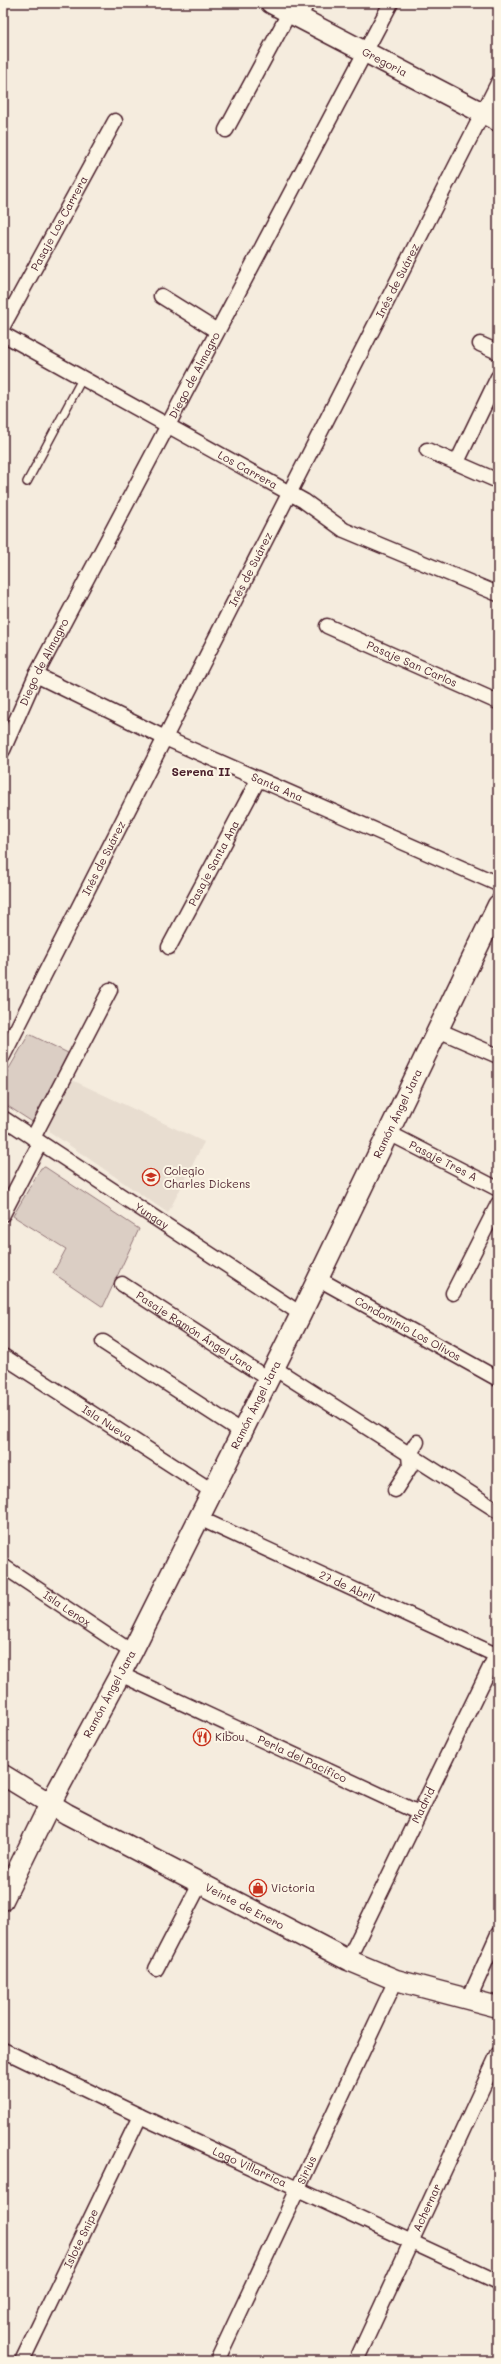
<svg xmlns="http://www.w3.org/2000/svg" width="501" height="2364" viewBox="0 0 501 2364" font-family="Mali,sans-serif">
	<style>
		.built { fill: #e8ddd0 }
		.green { fill: #dbcec4; stroke: #927678 }
		.lines { fill: none; stroke-linecap: round; stroke-linejoin: round }
		.lane-casing { stroke: #4a1f2b; stroke-width: 10 }
		.street-casing { stroke: #4a1f2b; stroke-width: 17 }
		.secondary-casing { stroke: #4a1f2b; stroke-width: 23 }
		.lane { stroke: #fcf5e5; stroke-width: 7 }
		.street { stroke: #fcf5e5; stroke-width: 14 }
		.secondary { stroke: #fcf5e5; stroke-width: 20 }
		.labels { text-anchor: middle; stroke-width: 4; stroke-linejoin: round; paint-order: stroke }
		.street-label { font-size: 11px; fill: #4a1f2b; stroke: #fcf5e5 }
		.poi-label { font-size: 11px; fill: #4a1f2b; stroke: #fcf5e5; text-anchor: start }
		.neighbourhood-label { font-size: 12px; font-weight: bold; fill: #4a1f2b; stroke: #fcf5e5 }
	</style>
	<rect width="100%" height="100%" fill="#f5ecde"/>
	<filter id="ink" filterUnits="userSpaceOnUse"><feTurbulence type="fractalNoise" baseFrequency=".025" numOctaves="2"/><feDisplacementMap in="SourceGraphic" scale="8" xChannelSelector="R" yChannelSelector="G"/><feConvolveMatrix kernelMatrix="1 2 1 2 8 2 1 2 1" color-interpolation-filters="sRGB"/></filter>
	<g filter="url(#ink)">
		<path class="built" d="M70 1079 204 1142 168 1213 50 1132 48 1121Z"/>
		<path class="green" d="M29 1034 68 1053 34 1123 3 1103V1079Z
			M45 1167 139 1229 103 1307 53 1273 66 1249 13 1216 41 1168Z"/>
		<g class="lines">
			<defs>
				<path id="lane" d="M27 482 82 379"/>
				<g id="street">
					<path d="M299 18 307 3"/>
					<path d="M226 130 289 13"/>
					<path d="M161 296 217 331"/>
					<path id="s1" d="M3 326 115 121"/>
					<path id="s2" d="M3 334 304 501 344 530 498 594"/>
					<path d="M480 344 498 352"/>
					<path d="M427 450 498 481"/>
					<path d="M457 462 498 377"/>
					<path id="s3" d="M327 626 498 702"/>
					<path id="s4" d="M36 675 165 738 498 884"/>
					<path id="s5" d="M3 750 36 675 391 3"/>
					<path id="s6" d="M169 947 258 780"/>
					<path d="M438 1030 498 1056"/>
					<path id="s7" d="M3 1056 498 83"/>
					<path id="s8" d="M3 1118 301 1314"/>
					<path id="s9" d="M389 1133 498 1189"/>
					<path d="M33 1138 110 990"/>
					<path d="M3 1214 40 1143"/>
					<path id="s10" d="M317 1278 498 1379"/>
					<path id="s11" d="M122 1284 268 1379"/>
					<path d="M453 1293 498 1204"/>
					<path d="M103 1342 242 1432"/>
					<path id="s12" d="M3 1356 212 1491"/>
					<path d="M274 1368 498 1511"/>
					<path d="M395 1490 410 1467 409 1455 417 1442"/>
					<path id="s13" d="M199 1518 496 1655"/>
					<path id="s14" d="M3 1566 132 1652"/>
					<path id="s15" d="M120 1674 419 1813"/>
					<path id="s16" d="M348 1960 498 1651"/>
					<path d="M156 1969 201 1882"/>
					<path d="M468 2001 498 1934"/>
					<path id="s17" d="M3 2050 140 2116 498 2282"/>
					<path id="s18" d="M22 2361 140 2116"/>
					<path id="s19" d="M217 2361 396 1980"/>
					<path id="s20" d="M356 2361 498 2054"/>
				</g>
				<g id="secondary">
					<path id="s21" d="M271 3 498 121"/>
					<path id="s22" d="M3 1775 67 1814 348 1960 396 1980 498 2007"/>
					<path id="s23" d="M3 1900 50 1804 132 1652 301 1314 498 905"/>
				</g>
			</defs>
			<use href="#lane" class="lane-casing"/>
			<use href="#street" class="street-casing"/>
			<use href="#secondary" class="secondary-casing"/>
			<use href="#lane" class="lane"/>
			<use href="#street" class="street"/>
			<use href="#secondary" class="secondary"/>
		</g>
	</g>
	<defs>
		<symbol id="school-ring" viewBox="-11 -11 22 22"><circle r="9.5" fill="#fcf5e5" stroke="#c8321e" stroke-width="1.5"/><path d="M0-5L7-2L0 1L-7-2ZM-4 1L0 2.5L4 1V4Q0 6-4 4Z" fill="#c8321e"/></symbol>
		<symbol id="restaurant-ring" viewBox="-11 -11 22 22"><circle r="9.5" fill="#fcf5e5" stroke="#c8321e" stroke-width="1.5"/><path d="M-5-6h1v4h1v-4h1v4h1v-4h1v5L-1.5 .5V6h-2V.5L-5-1ZM5-6V6H3V1.5H1.5Q1.5-4 5-6Z" fill="#c8321e"/></symbol>
		<symbol id="shop-ring" viewBox="-11 -11 22 22"><circle r="9.5" fill="#fcf5e5" stroke="#c8321e" stroke-width="1.5"/><path d="M-5-2.5h2.3a2.7 3.5 0 0 1 5.4 0H5L5.5 6h-11ZM-1.5-2.5h3a1.5 2.3 0 0 0-3 0Z" fill="#c8321e"/></symbol>
	</defs>
	<g fill-rule="evenodd">
		<use href="#school-ring" x="141" y="1167" width="20" height="20"/>
		<use href="#restaurant-ring" x="192" y="1727" width="20" height="20"/>
		<use href="#shop-ring" x="248" y="1878" width="20" height="20"/>
	</g>
	<g class="labels">
		<g class="street-label">
			<text dy="4" stroke="none"><textPath href="#s21" startOffset="128">Gregoria</textPath></text>
			<text dy="4" stroke="none"><textPath href="#s1" startOffset="117">Pasaje Los Carrera</textPath></text>
			<text dy="4" stroke="none"><textPath href="#s7" startOffset="870">Inés de Suárez</textPath></text>
			<text dy="4" stroke="none"><textPath href="#s5" startOffset="421">Diego de Almagro</textPath></text>
			<text dy="4" stroke="none"><textPath href="#s2" startOffset="280">Los Carrera</textPath></text>
			<text dy="4" stroke="none"><textPath href="#s7" startOffset="546">Inés de Suárez</textPath></text>
			<text dy="4" stroke="none"><textPath href="#s5" startOffset="97">Diego de Almagro</textPath></text>
			<text dy="4" stroke="none"><textPath href="#s3" startOffset="93">Pasaje San Carlos</textPath></text>
			<text dy="4" stroke="none"><textPath href="#s4" startOffset="266">Santa Ana</textPath></text>
			<text dy="4" stroke="none"><textPath href="#s7" startOffset="222">Inés de Suárez</textPath></text>
			<text dy="4" stroke="none"><textPath href="#s6" startOffset="95">Pasaje Santa Ana</textPath></text>
			<text dy="4" stroke="none"><textPath href="#s23" startOffset="880">Ramón Ángel Jara</textPath></text>
			<text dy="4" stroke="none"><textPath href="#s9" startOffset="61">Pasaje Tres A</textPath></text>
			<text dy="4" stroke="none"><textPath href="#s8" startOffset="178">Yungay</textPath></text>
			<text dy="4" stroke="none"><textPath href="#s10" startOffset="104">Condominio Los Olivos</textPath></text>
			<text dy="4" stroke="none"><textPath href="#s11" startOffset="87">Pasaje Ramón Ángel Jara</textPath></text>
			<text dy="4" stroke="none"><textPath href="#s23" startOffset="556">Ramón Ángel Jara</textPath></text>
			<text dy="4" stroke="none"><textPath href="#s12" startOffset="124">Isla Nueva</textPath></text>
			<text dy="4" stroke="none"><textPath href="#s13" startOffset="163">27 de Abril</textPath></text>
			<text dy="4" stroke="none"><textPath href="#s14" startOffset="77">Isla Lenox</textPath></text>
			<text dy="4" stroke="none"><textPath href="#s23" startOffset="232">Ramón Ángel Jara</textPath></text>
			<text dy="4" stroke="none"><textPath href="#s15" startOffset="201">Perla del Pacífico</textPath></text>
			<text dy="4" stroke="none"><textPath href="#s16" startOffset="172">Madrid</textPath></text>
			<text dy="4" stroke="none"><textPath href="#s22" startOffset="275">Veinte de Enero</textPath></text>
			<text dy="4" stroke="none"><textPath href="#s17" startOffset="273">Lago Villarrica</textPath></text>
			<text dy="4" stroke="none"><textPath href="#s19" startOffset="211">Sirius</textPath></text>
			<text dy="4" stroke="none"><textPath href="#s20" startOffset="169">Achernar</textPath></text>
			<text dy="4" stroke="none"><textPath href="#s18" startOffset="136">Islote Snipe</textPath></text>
		</g>
		<g class="poi-label">
			<text x="164" y="1175">Colegio<tspan x="164" dy="13">Charles Dickens</tspan></text>
			<text x="215" y="1741">Kibou</text>
			<text x="271" y="1892">Victoria</text>
		</g>
		<g class="neighbourhood-label">
			<text x="201" y="776">Serena II</text>
		</g>
	</g>
	<rect width="501" height="2364" fill="none" stroke="#fcf5e5" stroke-width="16"/>
	<rect x="8" y="8" width="485" height="2348" fill="none" stroke="#4a1f2b" stroke-width="1.5" filter="url(#ink)"/>
</svg>
